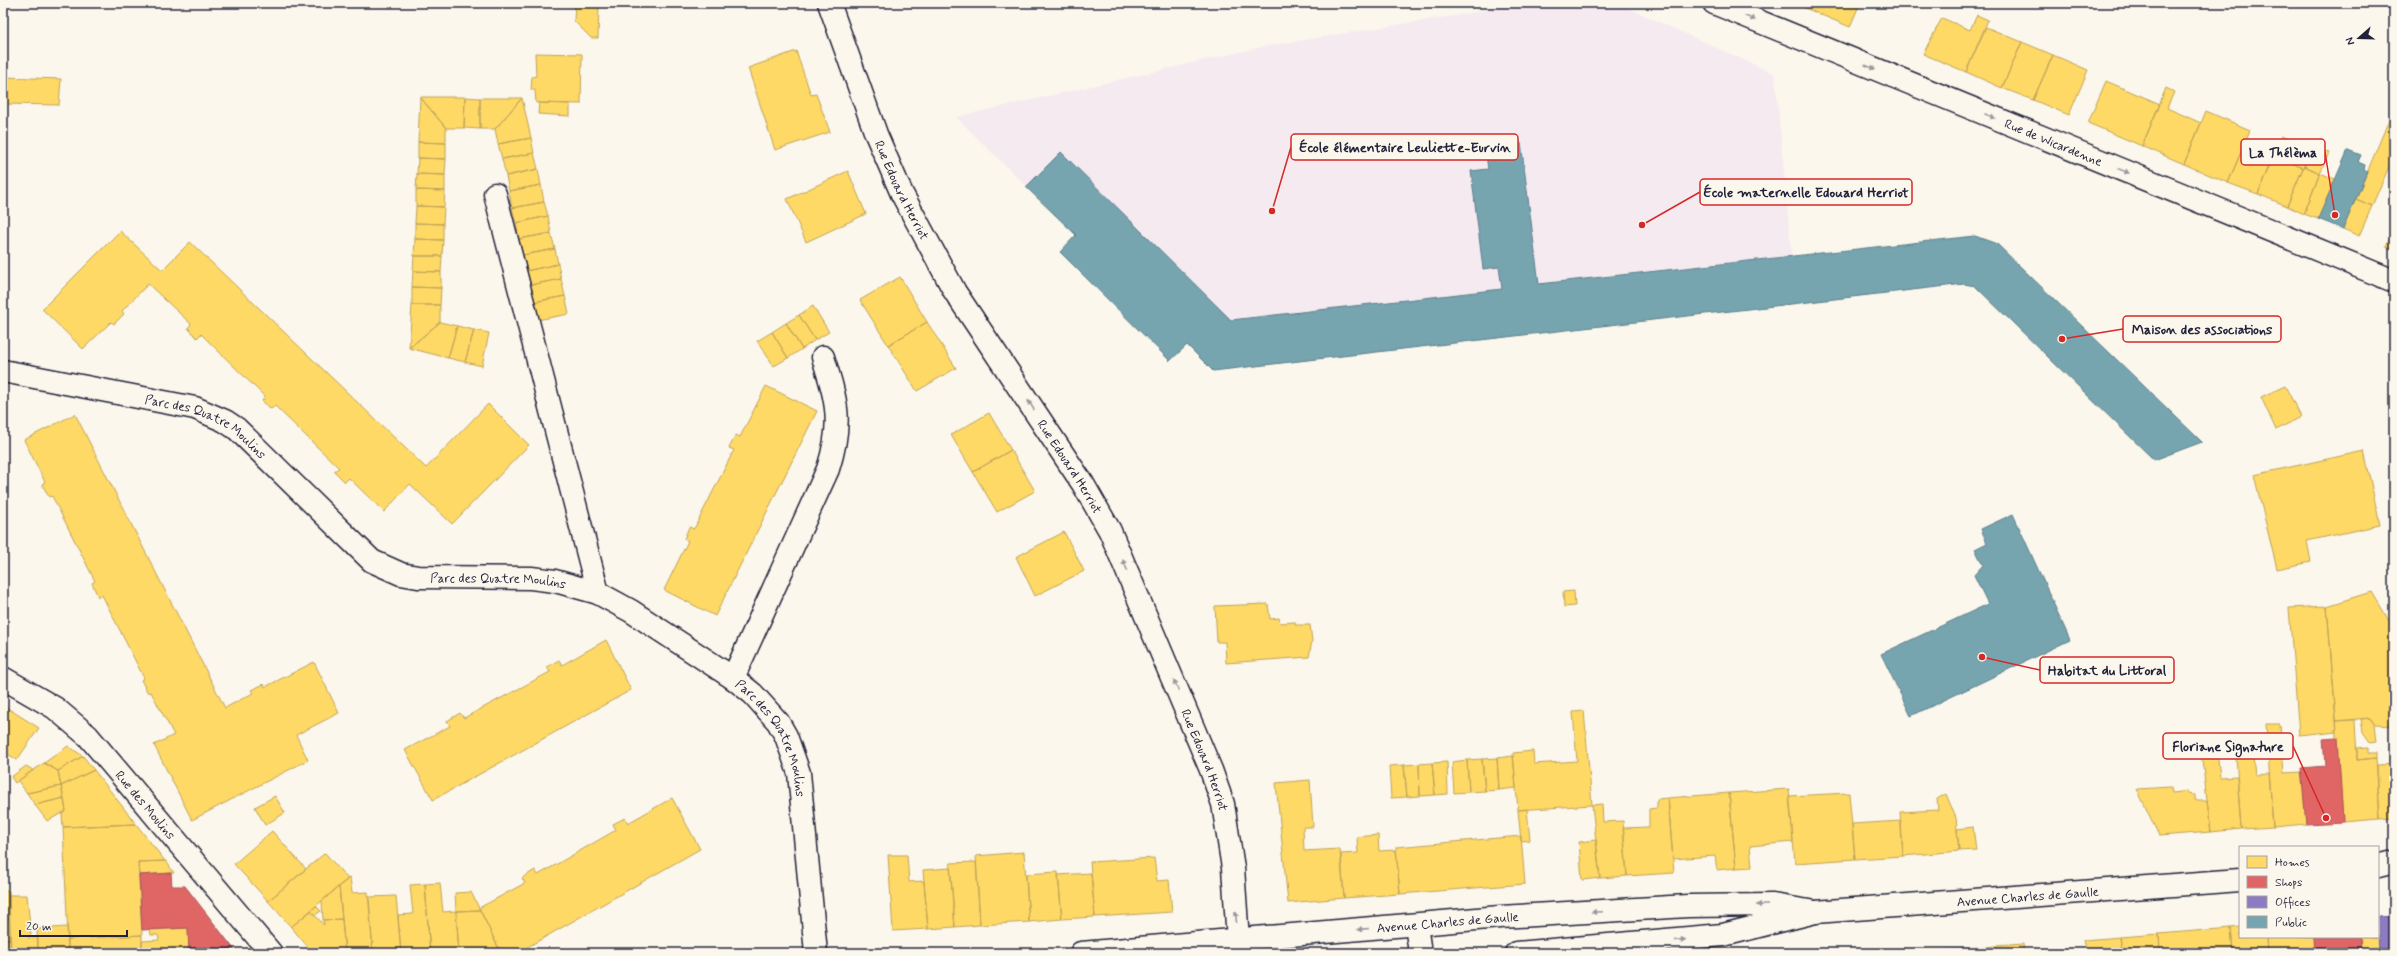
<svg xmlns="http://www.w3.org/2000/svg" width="2397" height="956" viewBox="0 0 2397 956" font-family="Mynerve,sans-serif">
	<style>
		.built { fill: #f5eaf0 }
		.homes { fill: #ffd966; stroke: #bda259 }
		.shops { fill: #e06666; stroke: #a75259 }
		.offices { fill: #8e7cc3; stroke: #6e619a }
		.public { fill: #76a5af; stroke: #5d7e8c }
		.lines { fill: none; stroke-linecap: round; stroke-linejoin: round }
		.minor-casing { stroke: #22223b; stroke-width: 25 }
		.major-casing { stroke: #22223b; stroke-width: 25 }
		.minor { stroke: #fbf7ec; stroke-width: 22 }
		.major { stroke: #fbf7ec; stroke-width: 22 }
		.oneway { fill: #99979c }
		.labels { text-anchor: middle; stroke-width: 4; stroke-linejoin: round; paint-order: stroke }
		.street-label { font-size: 13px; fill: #22223b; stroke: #fbf7ec }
		.leader { fill: none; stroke: #d62828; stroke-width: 1.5 }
		.callout-dot { fill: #d62828; stroke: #fbf7ec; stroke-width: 1.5 }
		.callout { fill: #fbf7ec; stroke: #d62828; stroke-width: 1.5 }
		.callout-label { font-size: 14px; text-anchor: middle; font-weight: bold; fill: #22223b }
	</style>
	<rect width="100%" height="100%" fill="#fbf7ec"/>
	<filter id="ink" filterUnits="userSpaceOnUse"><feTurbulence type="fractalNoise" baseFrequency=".025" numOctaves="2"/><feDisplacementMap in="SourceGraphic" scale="8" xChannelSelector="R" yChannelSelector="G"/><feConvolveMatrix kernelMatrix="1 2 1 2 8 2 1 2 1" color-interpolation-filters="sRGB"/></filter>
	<g filter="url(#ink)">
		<path class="built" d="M1514 3H1617L1775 74 1796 303 1187 345 1170 361 1060 252 1076 235 956 117 1266 46 1471 13Z"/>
		<path class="homes" d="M445 3H464V6L445 4Z
			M464 3H479V6H464Z
			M575 3H599L598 38H591L574 21Z
			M1793 3H1860L1850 27Z
			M1977 15 1988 20 1966 72 1923 54 1942 18 1970 30Z
			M1986 27 2022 42 2002 88 1966 72Z
			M2022 42 2053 55 2033 100 2002 88Z
			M796 51 811 95 816 94 830 132 775 150 748 68Z
			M535 53 582 54 581 104 536 103 535 90H531L532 77 536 76Z
			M2053 55 2088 70 2069 115 2033 100Z
			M3 77 61 79 59 105 3 104Z
			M2106 81 2160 104 2142 146 2088 123Z
			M2166 88 2174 92 2167 108 2201 123 2184 164 2142 146Z
			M420 97H465L464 128H446Z
			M420 97 446 128V143L418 142Z
			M465 97 480 98V129L464 128Z
			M480 98H522L495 129H480Z
			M522 98 531 138 498 144 495 129Z
			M539 103 570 104V116L538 114Z
			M2393 110 2394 155 2372 206 2356 199Z
			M2206 111 2250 130 2228 183 2184 164Z
			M2281 136 2311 148 2303 168 2273 155Z
			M531 138 534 153 502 159 498 144Z
			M418 142 446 143V159L418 158Z
			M2312 146 2329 153 2320 173 2304 166Z
			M2243 148 2272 160 2258 194 2228 183Z
			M534 153 538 169 506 176 502 159Z
			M2273 155 2303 168 2287 206 2258 194Z
			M418 158 446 159 445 175 417 174Z
			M2304 166 2320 173 2304 214 2287 206Z
			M538 169 541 185 509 191 506 176Z
			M848 171 866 214 806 242 787 199Z
			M2320 173 2335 179 2318 219 2304 214Z
			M417 174 445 175V191L416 190Z
			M541 185 544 202 512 208 509 191Z
			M416 190 445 191 444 207 416 206Z
			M2356 199 2372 206 2359 236 2343 229Z
			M544 202 548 216 516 223 512 208Z
			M416 206 444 207 443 224 415 223Z
			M548 216 551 233 519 239 516 223Z
			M415 223 443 224V240L415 239Z
			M2394 229V251L2386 247Z
			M120 231 162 270 190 242 426 468 488 404 529 445 452 524 410 484 384 512 349 478 345 482 334 471 339 468 275 406 271 409 262 401 265 397 201 334 197 338 188 328 191 324 148 284 122 311 124 314 114 324 111 322 83 349 42 309Z
			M551 233 555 249 523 255 519 239Z
			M415 239 443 240 442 256H414Z
			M555 249 558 264 526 271 523 255Z
			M414 256H442L441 272 413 271Z
			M558 264 561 279 530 285 526 271Z
			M413 271 441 272V288L412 287Z
			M900 277 927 322 888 345 860 300Z
			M561 279 565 296 534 302 530 285Z
			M412 287 441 288 440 305H412Z
			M565 296 569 314 537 320 534 302Z
			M412 305H440V322L409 348Z
			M813 306 829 332 815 340 799 315Z
			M799 315 815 340 802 349 786 323Z
			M440 322 457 326 448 358 409 348Z
			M927 322 956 368 917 391 888 345Z
			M786 323 802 349 788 358 772 332Z
			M457 326 474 330 465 362 448 358Z
			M474 330 489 333 482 366 465 362Z
			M772 332 788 358 774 366 757 341Z
			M766 386 817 411 715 616 664 590 688 541 684 539 689 527 694 529 734 450 729 448 736 435 740 437Z
			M2285 386 2301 417 2276 430 2261 397Z
			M989 413 1011 450 973 472 951 435Z
			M75 414 225 708 253 693 251 690 264 684 265 687 314 662 339 713 296 735 308 760 192 820 154 745 174 735 151 692 148 693 141 680 144 678 102 595 98 597 92 583 95 581 52 496 49 497 42 484 45 482 24 440Z
			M1011 450 1035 491 997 512 973 472Z
			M2364 451 2380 525 2307 541 2311 562 2277 569 2254 475Z
			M1064 532 1084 571 1035 596 1016 557Z
			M1574 591 1575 606 1564 607 1563 592Z
			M2372 592 2394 629V726L2374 725 2369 718 2336 721 2327 606Z
			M1268 604 1270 619 1279 618 1280 623 1295 622V625H1310L1312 641 1309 657 1226 663 1225 642H1217L1215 606Z
			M2327 606 2337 731 2299 735 2289 608Z
			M606 640 631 690 433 800 405 750 450 726 447 721 460 713 464 718 550 672 547 667 559 660 562 665Z
			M4 706 39 728 17 760 3 751Z
			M1584 711 1592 805 1518 810 1513 753 1533 751 1534 764 1577 761 1573 712Z
			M2369 718 2374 725 2376 742 2370 743 2363 733 2361 719Z
			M2355 720 2357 760 2376 758 2380 819 2343 822 2336 721Z
			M2266 724H2280L2284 773 2302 772 2306 824 2273 827Z
			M2251 740 2255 775 2269 774 2273 827 2241 829 2235 741Z
			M2216 742 2220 777 2237 776 2241 829 2211 832 2200 743Z
			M68 746 83 756 58 771 44 763Z
			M2368 748V753H2376V758L2357 760V749Z
			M83 756 94 770 61 786 58 771Z
			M1513 756 1516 788 1499 790 1497 758Z
			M1497 758 1499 790 1485 791 1482 759Z
			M1482 759 1485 791 1469 792 1467 760Z
			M1467 760 1469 792 1454 793 1452 762Z
			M1447 762 1448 794 1435 795 1432 763Z
			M44 763 58 771 61 786 27 793 18 781Z
			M1432 763 1435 795 1420 796 1419 764Z
			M1419 764 1420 796 1407 797 1404 765Z
			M2394 764V818L2380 819 2377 765Z
			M1404 765 1407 797 1391 798 1389 766Z
			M26 766 33 770 15 783 11 777Z
			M94 770 136 824 63 827 62 814 66 811 61 786Z
			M1310 780 1313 827H1303L1304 851 1340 849 1344 898 1288 903 1276 783Z
			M61 786 64 798 35 805 27 793Z
			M2171 787 2172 793 2187 791V794L2195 795V800H2207L2211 832 2159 836 2137 789Z
			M1789 789 1793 842 1750 846 1752 867 1736 868 1729 793Z
			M1729 793 1736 868 1717 870 1715 856 1673 859 1668 798Z
			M1849 793 1855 859 1795 863 1789 796Z
			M1946 794 1956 818 1959 851 1903 856 1900 812 1938 810 1937 799Z
			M275 796 285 813 265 825 255 807Z
			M64 798 66 811 47 821 35 805Z
			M672 798 700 849 517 953H501L479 908 525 883 522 878 535 870 538 875 616 830 613 824 625 818 628 823Z
			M1668 798 1674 873 1627 876 1623 828 1649 827V809L1657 808V799Z
			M1602 804 1603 822 1623 821 1627 876 1600 878 1592 805Z
			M1527 809 1530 840 1521 841 1518 810Z
			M1901 821 1903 856 1855 859 1852 824Z
			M136 824 165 861 138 862 142 935 68 939 63 827Z
			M1973 827 1976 850 1959 851 1957 829Z
			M272 831 306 869 268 901 234 864Z
			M1378 835 1379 851 1396 850 1400 894 1344 898 1341 854 1358 853 1357 837Z
			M1521 836 1525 884 1400 894 1396 847Z
			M1596 840 1600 878 1582 880 1579 842Z
			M1024 852 1029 922 980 925 976 856Z
			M325 853 348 879 291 927 268 901Z
			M888 855H907L909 882 924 881 928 929 893 931Z
			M1154 858 1157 881 1169 880 1172 912 1095 917 1090 862Z
			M166 861 174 873 139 875 138 862Z
			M976 862 980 925 955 927 950 863Z
			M950 868 955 927 928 929 923 870Z
			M1058 872 1062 919 1029 922 1026 874Z
			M1091 873 1095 917 1062 919 1058 875Z
			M350 877 352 893 368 892 373 953H345L339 886Z
			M440 883 443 912 456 911 459 953H430L425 884Z
			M425 884 430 953H401L398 915 413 914 410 885Z
			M339 886 342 919 323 920 322 901Z
			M3 891H9V919H3Z
			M471 892 480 910 456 911 455 893Z
			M9 895H27L31 935 28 938H38V953H11Z
			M396 896 401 953H373L369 897Z
			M316 906 321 911 315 915 311 911Z
			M480 910 501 953H459L456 911Z
			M311 911 324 925 323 920 342 919 345 953H313L291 927Z
			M3 919H9L10 939H3Z
			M67 927 68 953H38L37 929Z
			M2240 927V937H2266L2267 953H2233L2231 928Z
			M188 928 189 953H142V941L159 940 158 935H151L150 930Z
			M2231 928 2233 953H2160L2159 934Z
			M2159 934 2160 953H2123L2120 937Z
			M142 935V953H68V939Z
			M2378 935 2379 953H2361L2360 937H2378Z
			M2120 937 2123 953H2086L2083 940Z
			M2266 937H2313L2314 953H2267Z
			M3 939H10L11 953H3Z
			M2023 944 2024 953H2000L1996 946Z
			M1996 946 2000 953H1942L1940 951Z
			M1940 951 1942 953H1911Z"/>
		<path class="shops" d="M2338 737 2343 822 2306 824 2301 768 2325 766 2323 738Z
			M171 873 172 886H185L237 953H189L188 928 142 930 139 875Z
			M2313 937H2360L2361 953H2314Z"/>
		<path class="offices" d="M2394 915V953H2379L2378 916Z"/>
		<path class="public" d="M1521 143 1539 284 1975 236 1997 244 2202 442 2154 460 1975 286 1964 284 1213 371 1187 345 1170 361 1060 252 1076 235 1026 187 1061 152 1231 320 1502 289 1499 267 1483 269 1471 171 1488 169 1485 148Z
			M2348 150 2361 155 2358 162 2365 165 2364 170 2367 172 2343 229 2318 219Z
			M2013 514 2070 640 1911 716 1881 654 1988 604 1974 575 1983 565 1975 549 1987 543 1981 529Z"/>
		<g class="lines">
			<defs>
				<g id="minor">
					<path id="s1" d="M829 3 876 134 902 194 955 292 1083 484 1110 531 1211 770 1223 804 1233 868 1238 940 1229 953"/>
					<path id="s2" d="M1714 3 2394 281"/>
					<path d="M495 194 598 593"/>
					<path id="s3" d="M3 371 195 408 225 421 237 429 372 561 401 574 418 577 531 578 555 581 598 593 631 611 733 678 753 694 778 722 786 736 799 773 816 953"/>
					<path id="s4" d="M3 678 55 708 88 736 271 953"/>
					<path d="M733 678 828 469C843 422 837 402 823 357"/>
					<path d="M1416 925 1420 953"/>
				</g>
				<g id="major">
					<path d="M2378 866 2394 862"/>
					<path id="s5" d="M1081 953 1500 917 1688 906 1773 905 1815 912"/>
					<path id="s6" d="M1516 953 1723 935 1815 912 2240 880"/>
				</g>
			</defs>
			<use href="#minor" class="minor-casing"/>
			<use href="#major" class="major-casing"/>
			<use href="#minor" class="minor"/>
			<use href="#major" class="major"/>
		</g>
		<defs><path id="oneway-solid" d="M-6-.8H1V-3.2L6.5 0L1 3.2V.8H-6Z"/></defs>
		<g class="oneway">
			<use href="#oneway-solid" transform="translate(1750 18) rotate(22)"/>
			<use href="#oneway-solid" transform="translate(1870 67) rotate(22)"/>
			<use href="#oneway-solid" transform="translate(1990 116) rotate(22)"/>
			<use href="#oneway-solid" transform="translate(2124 171) rotate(22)"/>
			<use href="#oneway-solid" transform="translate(1031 405) rotate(-123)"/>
			<use href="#oneway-solid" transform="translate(1125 565) rotate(-113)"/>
			<use href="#oneway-solid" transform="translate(1176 685) rotate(-113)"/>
			<use href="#oneway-solid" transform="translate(1762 905) rotate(-180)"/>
			<use href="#oneway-solid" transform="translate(1597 912) rotate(177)"/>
			<use href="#oneway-solid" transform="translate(1236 917) rotate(-95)"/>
			<use href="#oneway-solid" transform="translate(1363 929) rotate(175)"/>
			<use href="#oneway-solid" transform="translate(1680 940) rotate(-5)"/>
		</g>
	</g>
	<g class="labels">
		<g class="street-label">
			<text dy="5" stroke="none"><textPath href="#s2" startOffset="367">Rue de Wicardenne</textPath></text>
			<text dy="5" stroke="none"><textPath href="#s1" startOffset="201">Rue Edouard Herriot</textPath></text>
			<text dy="5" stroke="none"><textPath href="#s3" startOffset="213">Parc des Quatre Moulins</textPath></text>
			<text dy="5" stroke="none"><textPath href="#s1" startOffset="525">Rue Edouard Herriot</textPath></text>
			<text dy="5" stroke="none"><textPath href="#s3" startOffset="561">Parc des Quatre Moulins</textPath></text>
			<text dy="5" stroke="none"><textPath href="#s3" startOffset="896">Parc des Quatre Moulins</textPath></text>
			<text dy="5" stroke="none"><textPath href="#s1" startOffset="849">Rue Edouard Herriot</textPath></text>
			<text dy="5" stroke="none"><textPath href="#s4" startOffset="193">Rue des Moulins</textPath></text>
			<text dy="5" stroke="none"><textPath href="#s6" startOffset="516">Avenue Charles de Gaulle</textPath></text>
			<text dy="5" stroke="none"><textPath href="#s5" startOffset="368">Avenue Charles de Gaulle</textPath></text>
		</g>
	</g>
	<path class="leader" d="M1272 211L1291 147M2335 215L2325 152M1642 225L1700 192M2062 339L2123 329M1982 657L2040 670M2326 818L2293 746"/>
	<g class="callout-dot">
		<circle cx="1272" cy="211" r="4"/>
		<circle cx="2335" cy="215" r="4"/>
		<circle cx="1642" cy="225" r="4"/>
		<circle cx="2062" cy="339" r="4"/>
		<circle cx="1982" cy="657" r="4"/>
		<circle cx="2326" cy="818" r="4"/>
	</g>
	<g class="callout">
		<rect x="1291" y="134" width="227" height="26" rx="4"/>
		<rect x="2241" y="139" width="84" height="26" rx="4"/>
		<rect x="1700" y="179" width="212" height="26" rx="4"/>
		<rect x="2123" y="316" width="158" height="26" rx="4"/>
		<rect x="2040" y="657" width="134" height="26" rx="4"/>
		<rect x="2163" y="733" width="130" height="26" rx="4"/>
	</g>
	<g class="callout-label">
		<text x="1405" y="152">École élémentaire Leuliette-Eurvin</text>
		<text x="2283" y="157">La Thélèma</text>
		<text x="1806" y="197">École maternelle Edouard Herriot</text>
		<text x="2202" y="334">Maison des associations</text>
		<text x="2107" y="675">Habitat du Littoral</text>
		<text x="2228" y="751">Floriane Signature</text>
	</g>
	<rect width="2397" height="956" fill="none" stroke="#fbf7ec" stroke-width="16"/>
	<rect x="8" y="8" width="2381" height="940" fill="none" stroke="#22223b" stroke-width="1.5" filter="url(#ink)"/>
	<rect x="2239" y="846" width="140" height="92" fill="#fbf7ec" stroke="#a4a2a5"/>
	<rect x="2247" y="856" width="20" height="12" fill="#ffd966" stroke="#a4a2a5"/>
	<text x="2275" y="866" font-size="12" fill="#22223b">Homes</text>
	<rect x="2247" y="876" width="20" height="12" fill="#e06666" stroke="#a4a2a5"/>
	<text x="2275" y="886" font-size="12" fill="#22223b">Shops</text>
	<rect x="2247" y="896" width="20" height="12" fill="#8e7cc3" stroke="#a4a2a5"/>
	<text x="2275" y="906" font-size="12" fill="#22223b">Offices</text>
	<rect x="2247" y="916" width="20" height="12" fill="#76a5af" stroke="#a4a2a5"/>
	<text x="2275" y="926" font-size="12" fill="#22223b">Public</text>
	<g transform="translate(2359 38) rotate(250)" stroke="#fbf7ec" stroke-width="3" paint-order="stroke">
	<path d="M0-3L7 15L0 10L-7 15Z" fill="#22223b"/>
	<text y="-6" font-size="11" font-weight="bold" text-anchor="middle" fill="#22223b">N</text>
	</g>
	<path d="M20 930v6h107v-6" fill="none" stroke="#22223b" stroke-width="2"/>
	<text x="26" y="930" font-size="12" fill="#22223b" stroke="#fbf7ec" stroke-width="3" paint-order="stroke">20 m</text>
</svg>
